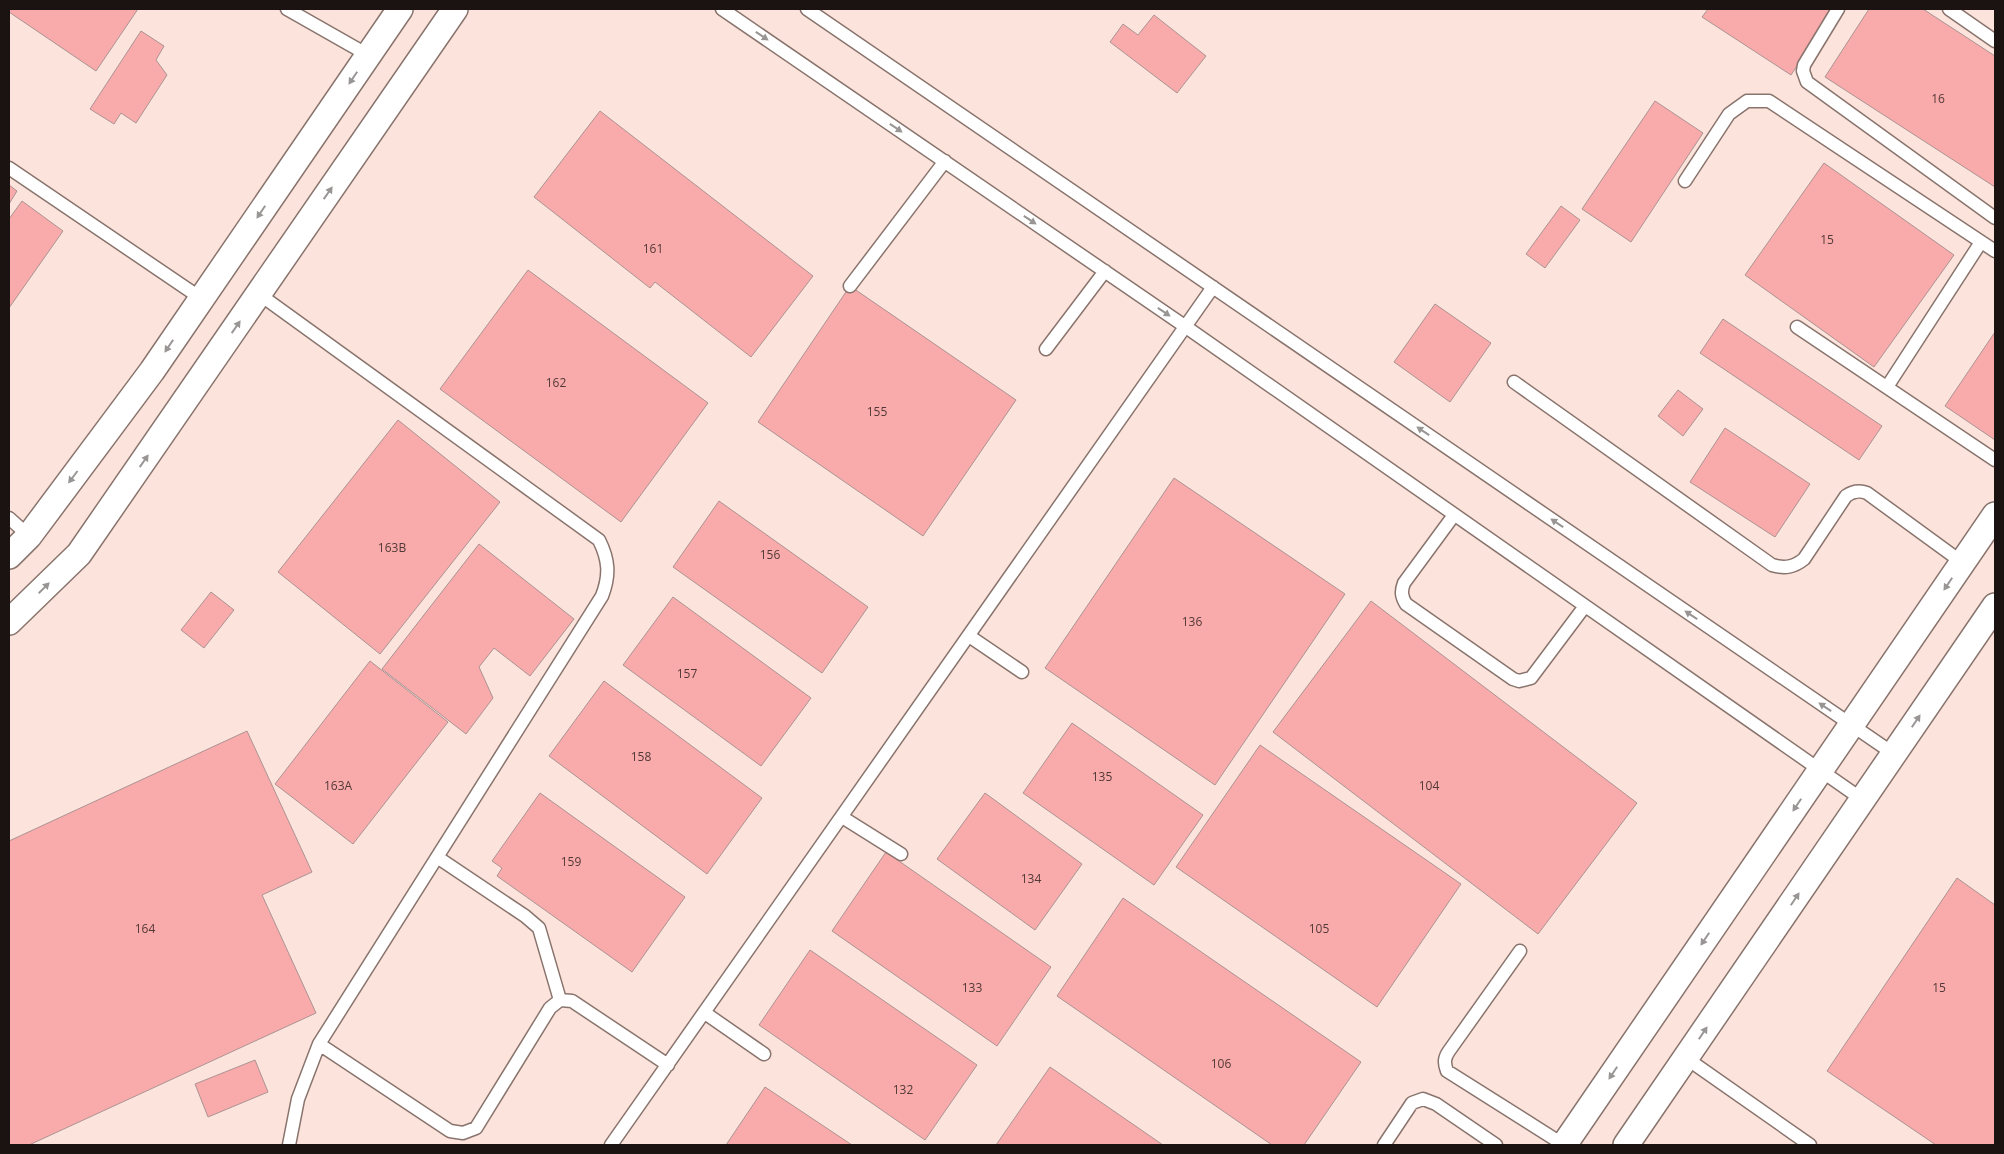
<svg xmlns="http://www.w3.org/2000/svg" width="2004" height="1154" viewBox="0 0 2004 1154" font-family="'Open Sans',sans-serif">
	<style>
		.building { fill: #f9aaaa; stroke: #ab9393 }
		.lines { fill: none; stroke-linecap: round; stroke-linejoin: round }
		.lane-casing { stroke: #89746d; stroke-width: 15 }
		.street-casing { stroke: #89746d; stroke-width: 28 }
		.lane { stroke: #fff; stroke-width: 12 }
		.street { stroke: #fff; stroke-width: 25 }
		.oneway { fill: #989594 }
		.labels { text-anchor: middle; stroke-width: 4.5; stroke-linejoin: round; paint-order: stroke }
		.number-label { font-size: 12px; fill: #523937 }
	</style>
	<rect width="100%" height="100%" fill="#fce4dc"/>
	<path class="building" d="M9 9H138L96 71 9 12Z
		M1708 9H1834L1791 75 1702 17Z
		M1869 9H1923L1995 56V187L1825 77Z
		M1154 15 1206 56 1177 93 1110 42 1123 24 1138 35Z
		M141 31 164 46 156 60 167 75 136 123 121 113 114 124 90 109Z
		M1655 101 1703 133 1631 242 1582 209Z
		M600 111 813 276 751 357 655 282 650 288 534 197Z
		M1824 163 1954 255 1874 367 1745 275Z
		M9 185 17 191 9 204Z
		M22 201 63 231 9 308V219Z
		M1561 206 1580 220 1545 268 1526 254Z
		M528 270 708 403 621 522 440 389Z
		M850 286 1016 400 923 536 758 422Z
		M1435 304 1491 343 1450 402 1394 362Z
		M1723 319 1882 426 1859 460 1700 353Z
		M1995 332V440L1945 406Z
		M1678 390 1703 409 1683 436 1658 416Z
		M398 420 500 502 380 654 278 572Z
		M1725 428 1810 484 1775 537 1690 482Z
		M1174 478 1345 594 1215 785 1045 668Z
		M719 501 868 607 822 673 673 567Z
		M479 544 574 619 530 676 494 648 479 667 493 698 466 734 382 669Z
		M211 592 234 610 204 648 181 630Z
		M673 597 811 698 761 766 623 665Z
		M1371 601 1637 803 1538 934 1273 732Z
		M370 661 448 722 353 844 275 784Z
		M604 681 762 798 707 874 549 756Z
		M1072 723 1203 815 1154 885 1023 793Z
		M247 731 312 872 262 895 316 1013 29 1145H9V841Z
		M1260 745 1461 884 1377 1007 1176 867Z
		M540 793 685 897 632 972 497 876 502 868 492 861Z
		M985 793 1082 864 1035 930 937 859Z
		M886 852 1051 967 997 1046 832 931Z
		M1957 878 1995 905V1145H1936L1827 1071Z
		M1123 898 1361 1062 1304 1145H1272L1057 996Z
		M810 950 977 1065 925 1140 759 1025Z
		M255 1060 268 1092 208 1117 195 1084Z
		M1050 1067 1163 1145H996Z
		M765 1087 852 1145H726Z"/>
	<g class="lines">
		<defs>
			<path id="lane" d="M287 9 368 55
				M722 9 1186 327 1863 800
				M807 9 1894 754
				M1838 9 1804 65 1803 71 1807 82 1995 218
				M1949 9 1995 41
				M9 168 202 299
				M1685 181 1729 114 1747 101H1769L1995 251
				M850 286 945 161
				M259 294 599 540C609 560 610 575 602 596L319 1044 298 1099 289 1145
				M1797 327 1995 460
				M1046 349 1105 271
				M1514 382 1772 565C1785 569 1794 567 1804 559L1846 496C1853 491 1859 490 1867 493L1963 563
				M1887 387 1981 242
				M1454 515 1404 583C1401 591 1401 596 1406 604L1513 679 1519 681 1531 678 1585 606
				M9 518 29 536
				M969 636 1022 672
				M842 817 901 854
				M437 857 525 916 539 928 560 1000
				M1520 951 1449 1051C1444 1058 1444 1063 1447 1071L1564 1145
				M705 1013 764 1054
				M319 1044 450 1131 463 1133 476 1128 550 1008 560 1000 572 1001 668 1065
				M1686 1058 1810 1145
				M611 1145 1213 287
				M1384 1145 1412 1103 1423 1099 1436 1104 1496 1145"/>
			<path id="street" d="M9 556 29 536 152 371 400 9
				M9 622 79 554 455 9
				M1564 1145 1995 515
				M1626 1145 1995 606"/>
		</defs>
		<use href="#lane" class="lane-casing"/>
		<use href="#street" class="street-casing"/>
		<use href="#lane" class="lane"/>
		<use href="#street" class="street"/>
	</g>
	<defs><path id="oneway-solid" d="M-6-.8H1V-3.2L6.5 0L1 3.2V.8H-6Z" transform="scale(1.25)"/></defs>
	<g class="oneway">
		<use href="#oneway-solid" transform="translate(762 36) rotate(34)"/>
		<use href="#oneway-solid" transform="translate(353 78) rotate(124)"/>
		<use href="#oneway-solid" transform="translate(896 128) rotate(34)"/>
		<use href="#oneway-solid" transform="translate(328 193) rotate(-55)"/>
		<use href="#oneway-solid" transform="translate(261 212) rotate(124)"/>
		<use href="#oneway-solid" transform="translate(1030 220) rotate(34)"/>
		<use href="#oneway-solid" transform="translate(1164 312) rotate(34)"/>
		<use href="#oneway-solid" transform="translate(236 327) rotate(-55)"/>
		<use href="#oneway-solid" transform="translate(169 346) rotate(124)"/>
		<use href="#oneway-solid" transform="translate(1423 431) rotate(-146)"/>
		<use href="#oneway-solid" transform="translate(144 461) rotate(-55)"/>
		<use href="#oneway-solid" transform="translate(73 477) rotate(127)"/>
		<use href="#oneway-solid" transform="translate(1557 523) rotate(-146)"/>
		<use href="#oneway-solid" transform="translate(1948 584) rotate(124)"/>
		<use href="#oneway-solid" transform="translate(44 588) rotate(-45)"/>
		<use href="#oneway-solid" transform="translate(1691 615) rotate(-146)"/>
		<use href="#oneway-solid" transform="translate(1825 707) rotate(-146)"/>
		<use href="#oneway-solid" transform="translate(1916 721) rotate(-56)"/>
		<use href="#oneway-solid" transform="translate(1797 805) rotate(124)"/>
		<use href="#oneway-solid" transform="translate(1795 899) rotate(-56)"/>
		<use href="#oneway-solid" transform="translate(1705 939) rotate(124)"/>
		<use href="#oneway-solid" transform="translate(1703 1033) rotate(-56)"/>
		<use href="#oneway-solid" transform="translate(1613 1073) rotate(124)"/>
	</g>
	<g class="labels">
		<g class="number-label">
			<text x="1938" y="103">16</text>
			<text x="1827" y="244">15</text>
			<text x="653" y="253">161</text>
			<text x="556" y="387">162</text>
			<text x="877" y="416">155</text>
			<text x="392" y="552">163B</text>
			<text x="770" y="559">156</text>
			<text x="1192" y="626">136</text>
			<text x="687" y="678">157</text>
			<text x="641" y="761">158</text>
			<text x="1102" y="781">135</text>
			<text x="338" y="790">163A</text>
			<text x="1429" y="790">104</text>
			<text x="571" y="866">159</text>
			<text x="1031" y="883">134</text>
			<text x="145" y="933">164</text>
			<text x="1319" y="933">105</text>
			<text x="972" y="992">133</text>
			<text x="1939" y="992">15</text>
			<text x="1221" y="1068">106</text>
			<text x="903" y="1094">132</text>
		</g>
	</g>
	<rect width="2004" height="1154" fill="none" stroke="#1b1311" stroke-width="20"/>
</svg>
